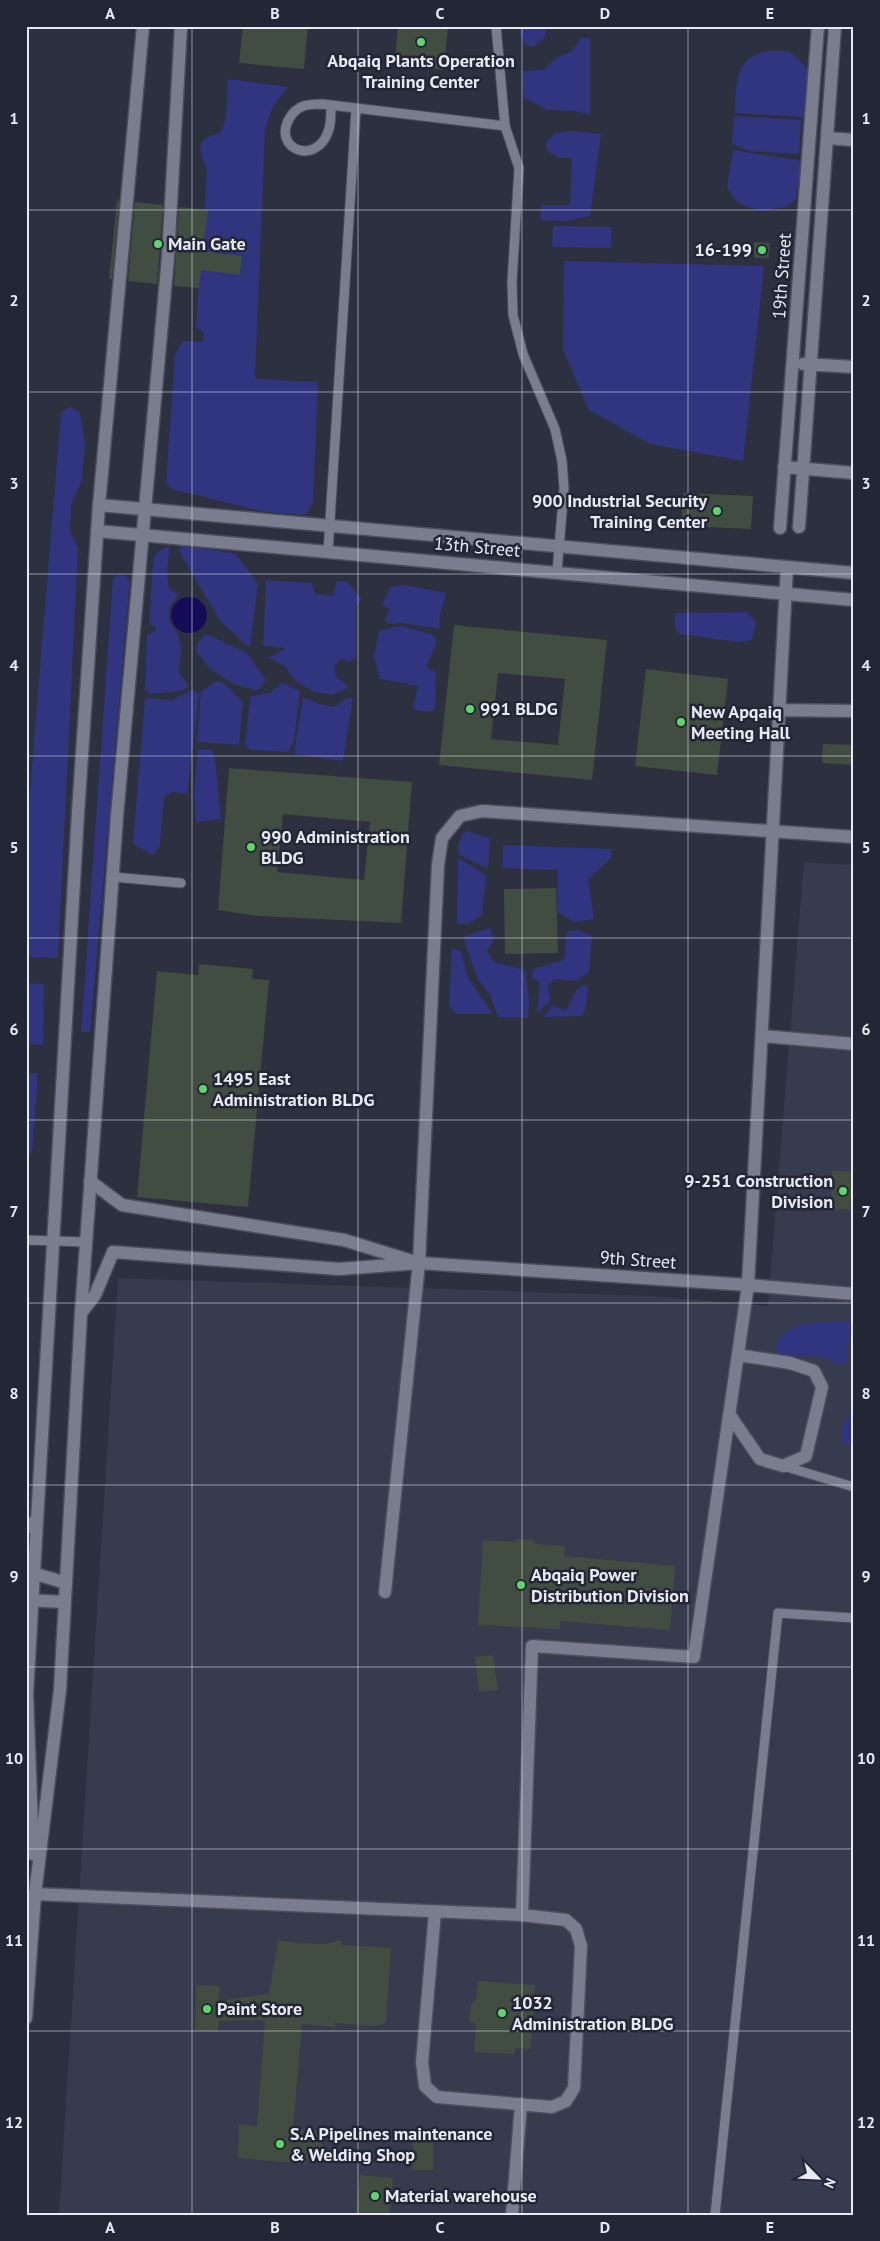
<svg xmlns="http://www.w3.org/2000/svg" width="880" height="2241" viewBox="0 0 880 2241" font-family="'PT Sans',sans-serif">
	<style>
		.built { fill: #373b4e }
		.green { fill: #31347e }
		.water { fill: #150c58 }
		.building { fill: #404d40; fill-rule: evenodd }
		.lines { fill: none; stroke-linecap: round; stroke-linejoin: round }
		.service-casing { stroke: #4c4e5b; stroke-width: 11 }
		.minor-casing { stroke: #4c4e5b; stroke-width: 15 }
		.tertiary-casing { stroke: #4c4e5b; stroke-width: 15 }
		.service { stroke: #7a7d8e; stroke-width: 9 }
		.minor { stroke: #7a7d8e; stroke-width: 12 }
		.tertiary { stroke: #7a7d8e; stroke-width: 12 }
		.grid { fill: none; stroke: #e7e9f3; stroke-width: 1; stroke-opacity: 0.55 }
		.poi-dot { fill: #5dd56c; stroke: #232634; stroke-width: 2 }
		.labels { text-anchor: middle; stroke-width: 5; stroke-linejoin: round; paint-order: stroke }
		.poi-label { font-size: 18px; font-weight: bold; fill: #e7e9f3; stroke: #232634; text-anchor: start }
		.street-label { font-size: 18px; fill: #e7e9f3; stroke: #232634 }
		.neatline { fill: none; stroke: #e7e9f3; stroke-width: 2 }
		.grid-label { font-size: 16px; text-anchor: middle; font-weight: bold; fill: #e7e9f3 }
	</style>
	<rect width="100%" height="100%" fill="#2d303f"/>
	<path class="built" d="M804 862 854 865V2215H59L118 1278 652 1296 768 1306Z"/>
	<path class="green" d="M521 26H544L546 28 545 37 533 47 525 44 520 36Z
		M581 38H590V115L575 111 548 110 524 98 522 71 543 70 559 56 571 52Z
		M787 51C818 68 808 86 806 117L735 113C736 90 734 58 763 52 771 50 780 51 787 51Z
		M228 79 289 87 274 104 265 129 255 379 318 382 313 503 305 515 265 512 172 489 166 483 175 354 183 341 204 342 203 331 196 328 207 170C198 149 195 138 220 133L226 119Z
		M734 116 801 120 799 154 749 151 732 144Z
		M573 131 601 134 590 216 566 221 540 220 541 205H570L572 158H560L547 151 546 142 556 133Z
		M733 150 802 161 796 198 787 207 760 211 738 203 727 188Z
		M553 226 611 227V248L552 247Z
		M564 261 764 266 743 461 650 444 589 410 563 350Z
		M71 407 80 413 85 443 82 480 71 505 70 532 78 548 58 958 26 957 28 815 61 412Z
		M182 544 236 554 258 584 250 648 220 621 179 551Z
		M170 545 167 571 169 588 178 595 169 607V622C185 640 181 650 179 673L189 686 182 691 150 694 145 690 147 635 155 631 156 627 149 624 153 560 158 552Z
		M118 574 123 575 130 580 90 1032H81L113 579Z
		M266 580 312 583 315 594 334 596 336 581 348 582 361 599 356 608V658L349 662 341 658 337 664 335 663V676L349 687 332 695 312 691 293 679 286 667 267 657 273 656 286 648 263 646Z
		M405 585 446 593C443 608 438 614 440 629L400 623 388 624 384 621 390 609 382 605 390 587Z
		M747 612 756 622 752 640 738 642 680 634 675 628V613Z
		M401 626 433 635 437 642 426 667 436 672 435 710 425 712 413 709 418 686 380 679 374 657 379 631Z
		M206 634 247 653 266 680 258 691 234 684 211 670 196 651 198 642Z
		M216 681 225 684 243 702 239 745 197 742 201 692Z
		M282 683 300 691 294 740 289 752 251 750 245 745 250 697 271 692Z
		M193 690 199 694 187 794 173 792 164 797 160 845 154 855 133 844 145 698 171 700Z
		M303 697 323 705 334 707 347 698H353L343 761 294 754Z
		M198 749 212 750 215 760 221 819 196 822 194 793Z
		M467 831 490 839 488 869 459 855 458 846 463 833Z
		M503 845 612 849 611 858 588 879 594 919 574 922 557 912 558 870 502 868Z
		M458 858 486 875 482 915 468 924H457Z
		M490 928 494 939 487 951 494 962 525 970 529 999 528 1018 498 1017 490 995 478 980 463 937Z
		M578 930 592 936 589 972 576 981 555 979 548 985 550 1001 537 1014 540 982 531 978 535 968 564 960 567 932Z
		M452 948 461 951 468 978 493 1014H456L449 1006Z
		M26 983 44 984 43 1045 26 1044Z
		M584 985 588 986 586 1006 582 1016 544 1017 552 1005 566 1011 577 989Z
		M26 1073H38L32 1153 26 1155Z
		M854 1322V1333L851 1332 847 1344 848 1363H834C818 1348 790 1365 775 1350 779 1317 830 1322 854 1322Z
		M854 1411V1445L842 1444C839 1431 844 1420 854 1411Z"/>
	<path class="water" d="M171 615a18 18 0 1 1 36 0a18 18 0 1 1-36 0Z"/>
	<path class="building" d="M243 26H308L304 69 239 63Z
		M398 26H448L444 70 398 65 400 59 395 58Z
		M117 201H119L112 279H109Z
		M135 202 163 205 157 284 128 281Z
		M179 207 208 210 203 251 242 256 240 275 201 270 199 288 174 286Z
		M754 242 770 243 769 258H754Z
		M683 493 753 496 751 529 681 526Z
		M454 625 607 640 592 780 439 765ZM498 673 565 679 558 745 491 739Z
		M646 669 728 679 717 775 635 766Z
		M823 744 854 745V765L822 763Z
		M229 768 412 782 401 923 258 916 218 910ZM283 814 370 822 364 880 277 872Z
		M556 888 558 953 505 954 504 889Z
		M199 964 253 969 252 979 269 980 248 1207 137 1197 157 971 198 975Z
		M832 1171 854 1172V1210L831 1209Z
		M516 1539 533 1540 535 1544 565 1546 564 1556 675 1566 670 1630 560 1621V1629L478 1625 483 1540 515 1542Z
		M493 1655 498 1690 479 1692 475 1657Z
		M278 1940 296 1943 326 1944 341 1940V1945L391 1948 386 2023 374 2026 335 2023V2027L302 2024 293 2128 324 2131 319 2161 307 2160 306 2164 238 2158 239 2124 257 2126 265 2020 219 2021 218 2032 195 2031 196 1985 220 1986 219 2001 269 1994Z
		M478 1981 535 1985 531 2049 515 2048V2054L474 2052 476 2024 469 2021 471 2004 476 2000Z
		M433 2139V2170H412L413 2140Z
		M360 2175 393 2178 389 2215H356Z"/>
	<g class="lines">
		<defs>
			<path id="service" d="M496 26 505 126 519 168 512 282 513 315 523 354 555 429 562 461 564 488 557 572
				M331 106C331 113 331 122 329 129 318 167 272 150 289 119 297 105 307 104 322 104L505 126
				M328 552 356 109
				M113 877 181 883
				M26 1240 86 1242
				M783 1466 854 1487
				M715 2215 778 1613 854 1618"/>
			<path id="minor" d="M827 138 854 140
				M803 364 854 367
				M784 467 854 473
				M99 505 854 573
				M799 527 835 26
				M780 528 818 26
				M97 531 854 600
				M779 710 854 711
				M762 1036 854 1044
				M90 1181 122 1205 344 1240 412 1261
				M81 1313 95 1295 113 1252 339 1269 419 1263 748 1285 854 1294
				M729 1414 760 1459 783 1466 806 1456 822 1387 814 1371 790 1363 738 1355
				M26 1528 37 1520
				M26 1571 66 1583
				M385 1592 419 1263 438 865 442 838 460 816 482 811 854 837
				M26 1600 64 1602
				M35 1894 522 1915 566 1920 576 1929 581 1946 574 2088 566 2101 552 2107 437 2097 425 2086 422 2062 435 1912
				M522 1915 532 1646 694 1657 748 1285 787 567
				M512 2215 521 2104"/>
			<path id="tertiary" d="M33 1854 27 1694 78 813 99 505 143 26
				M26 2018 35 1894 60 1690 81 1313 117 816 168 257 181 26"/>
		</defs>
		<use href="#service" class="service-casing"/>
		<use href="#minor" class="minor-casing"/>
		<use href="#tertiary" class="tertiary-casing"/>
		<use href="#service" class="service"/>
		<use href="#minor" class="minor"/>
		<use href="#tertiary" class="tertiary"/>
	</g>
	<path class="grid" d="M192 26V2215M358 26V2215M522 26V2215M688 26V2215M26 210H854M26 392H854M26 574H854M26 756H854M26 938H854M26 1120H854M26 1303H854M26 1485H854M26 1667H854M26 1849H854M26 2031H854"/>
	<g class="poi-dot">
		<circle cx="421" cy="42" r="5"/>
		<circle cx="158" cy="244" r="5"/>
		<circle cx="762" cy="250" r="5"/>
		<circle cx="717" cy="511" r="5"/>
		<circle cx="470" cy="709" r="5"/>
		<circle cx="681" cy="722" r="5"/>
		<circle cx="251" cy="847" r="5"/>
		<circle cx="203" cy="1089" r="5"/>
		<circle cx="843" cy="1191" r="5"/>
		<circle cx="521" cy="1585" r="5"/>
		<circle cx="207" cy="2009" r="5"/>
		<circle cx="502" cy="2013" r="5"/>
		<circle cx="280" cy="2144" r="5"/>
		<circle cx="375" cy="2196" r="5"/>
	</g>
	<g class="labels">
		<g class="poi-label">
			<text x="421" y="67" text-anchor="middle">Abqaiq Plants Operation<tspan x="421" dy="21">Training Center</tspan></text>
			<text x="168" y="250">Main Gate</text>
			<text x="752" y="256" text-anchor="end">16-199</text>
			<text x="707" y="507" text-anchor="end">900 Industrial Security<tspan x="707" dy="21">Training Center</tspan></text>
			<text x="480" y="715">991 BLDG</text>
			<text x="691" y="718">New Apqaiq<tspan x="691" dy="21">Meeting Hall</tspan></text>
			<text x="261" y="843">990 Administration<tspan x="261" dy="21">BLDG</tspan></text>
			<text x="213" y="1085">1495 East<tspan x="213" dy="21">Administration BLDG</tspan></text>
			<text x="833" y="1187" text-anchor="end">9-251 Construction<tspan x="833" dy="21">Division</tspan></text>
			<text x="531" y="1581">Abqaiq Power<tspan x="531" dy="21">Distribution Division</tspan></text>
			<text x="512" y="2009">1032<tspan x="512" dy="21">Administration BLDG</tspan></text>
			<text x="217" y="2015">Paint Store</text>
			<text x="290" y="2140">S.A Pipelines maintenance<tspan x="290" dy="21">&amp; Welding Shop</tspan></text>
			<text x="385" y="2202">Material warehouse</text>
		</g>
		<g class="street-label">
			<text transform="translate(782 276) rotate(-86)" y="6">19th Street</text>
			<text transform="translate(477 547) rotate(5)" y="6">13th Street</text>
			<text transform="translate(638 1260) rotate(4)" y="6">9th Street</text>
		</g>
	</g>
	<rect width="880" height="2241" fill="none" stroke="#232634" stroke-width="55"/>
	<g transform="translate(818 2178) rotate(114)" stroke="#232634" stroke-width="4" paint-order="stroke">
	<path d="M0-4L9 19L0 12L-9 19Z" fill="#e7e9f3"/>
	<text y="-8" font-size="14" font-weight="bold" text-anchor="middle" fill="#e7e9f3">N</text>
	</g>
	<rect x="28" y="28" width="824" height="2186" class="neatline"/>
	<g class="grid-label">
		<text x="110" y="19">A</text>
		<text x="275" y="19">B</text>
		<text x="440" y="19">C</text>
		<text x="605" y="19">D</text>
		<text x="770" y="19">E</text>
		<text x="14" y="124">1</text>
		<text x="866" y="124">1</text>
		<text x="14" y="306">2</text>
		<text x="866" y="306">2</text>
		<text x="14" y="489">3</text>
		<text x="866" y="489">3</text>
		<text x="14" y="671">4</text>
		<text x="866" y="671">4</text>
		<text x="14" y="853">5</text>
		<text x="866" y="853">5</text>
		<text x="14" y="1035">6</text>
		<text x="866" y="1035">6</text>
		<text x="14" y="1217">7</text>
		<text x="866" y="1217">7</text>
		<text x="14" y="1399">8</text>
		<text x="866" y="1399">8</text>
		<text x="14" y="1582">9</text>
		<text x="866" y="1582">9</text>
		<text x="14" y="1764">10</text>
		<text x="866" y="1764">10</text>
		<text x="14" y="1946">11</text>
		<text x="866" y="1946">11</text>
		<text x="14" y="2128">12</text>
		<text x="866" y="2128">12</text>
		<text x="110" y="2233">A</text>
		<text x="275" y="2233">B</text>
		<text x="440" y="2233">C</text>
		<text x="605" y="2233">D</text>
		<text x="770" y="2233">E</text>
	</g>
</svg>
